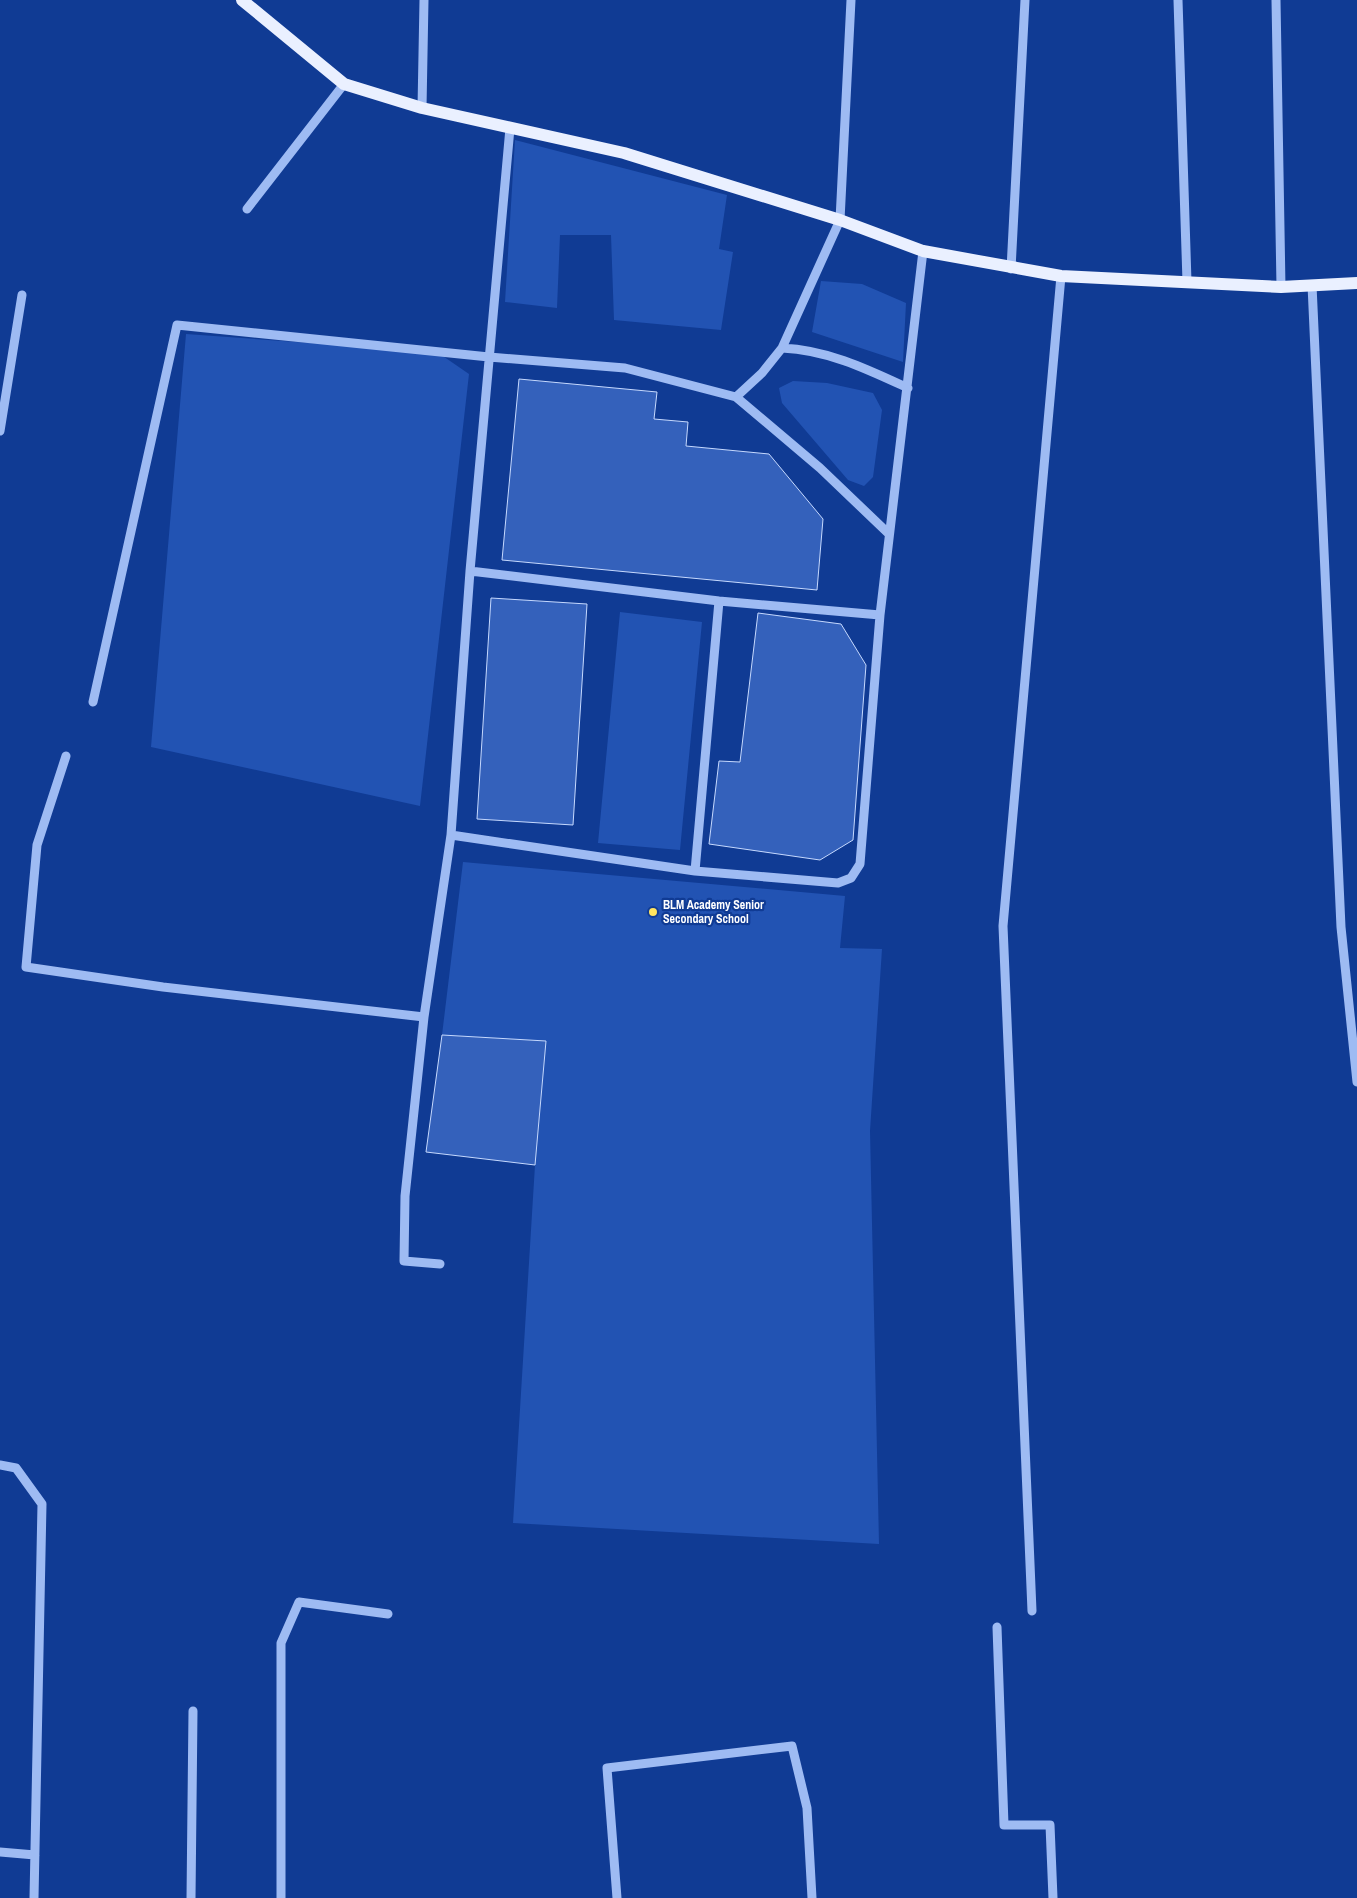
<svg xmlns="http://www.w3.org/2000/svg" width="1357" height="1898" viewBox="0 0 1357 1898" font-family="'Archivo Narrow',sans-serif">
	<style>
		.green { fill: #2253b3 }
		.building { fill: #3461bb; stroke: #c6d9fe }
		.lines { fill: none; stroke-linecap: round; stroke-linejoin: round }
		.minor { stroke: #9ebbf3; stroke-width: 9 }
		.major { stroke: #eaf0ff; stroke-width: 12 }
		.poi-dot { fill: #ffe460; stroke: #103b94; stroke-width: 2 }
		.labels { text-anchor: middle; stroke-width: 4.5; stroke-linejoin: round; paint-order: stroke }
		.poi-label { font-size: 12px; font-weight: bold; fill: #fff; stroke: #103b94; text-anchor: start }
	</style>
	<rect width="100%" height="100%" fill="#103b94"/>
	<path class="green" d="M515 140 727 195 719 249 733 252 721 330 614 320 611 235H560L557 308 505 302Z
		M821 281 862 284 906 303 903 362 812 332Z
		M186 334 437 352 469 374 420 806 151 747Z
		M793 381 827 383 873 393 882 410 873 477 864 486 848 480 782 403 779 388Z
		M620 612 702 622 680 850 598 843Z
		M463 862 845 896 840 948 882 949 870 1131 879 1544 513 1523 535 1165 546 1041 442 1035Z"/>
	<path class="building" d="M519 379 657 392 654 419 688 422 686 446 769 454 823 519 817 590 502 560Z
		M491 598 587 604 573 825 477 819Z
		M758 613 841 624 866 665 853 840 820 860 709 844 719 761 740 762Z
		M442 1035 546 1041 535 1165 426 1152Z"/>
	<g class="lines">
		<path class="minor" d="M1178 0 1187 282
			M1276 0 1281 287
			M422 108 424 0
			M247 209 344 84
			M1011 269 1025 0
			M1312 285 1341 927 1357 1082
			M782 348C828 350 867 369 908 388
			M736 397 820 468 889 534
			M0 431 22 295
			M470 571 719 601 880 615
			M93 702 177 325 489 357 625 368 736 397 762 373 782 348 840 220 851 0
			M66 756 37 845 26 967 163 987 424 1017
			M451 835 695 871 838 883 851 878 860 864 880 615 923 251
			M695 871 719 601
			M440 1264 404 1261 405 1196 424 1017 451 835 470 571 510 128
			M0 1465 16 1468 42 1504 34 1898
			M1032 1611 1003 926 1061 276
			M997 1627 1004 1825H1050L1053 1898
			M0 1852 35 1855
			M191 1898 193 1711
			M281 1898V1643L299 1602 388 1614
			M617 1898 607 1768 792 1746 807 1808 812 1898"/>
		<path class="major" d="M242 0 344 84 422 108 624 153 840 220 923 251 1061 276 1281 287 1357 283"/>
	</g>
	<circle class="poi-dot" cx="653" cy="912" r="5"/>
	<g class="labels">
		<g class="poi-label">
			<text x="663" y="909">BLM Academy Senior<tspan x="663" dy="14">Secondary School</tspan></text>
		</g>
	</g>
</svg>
